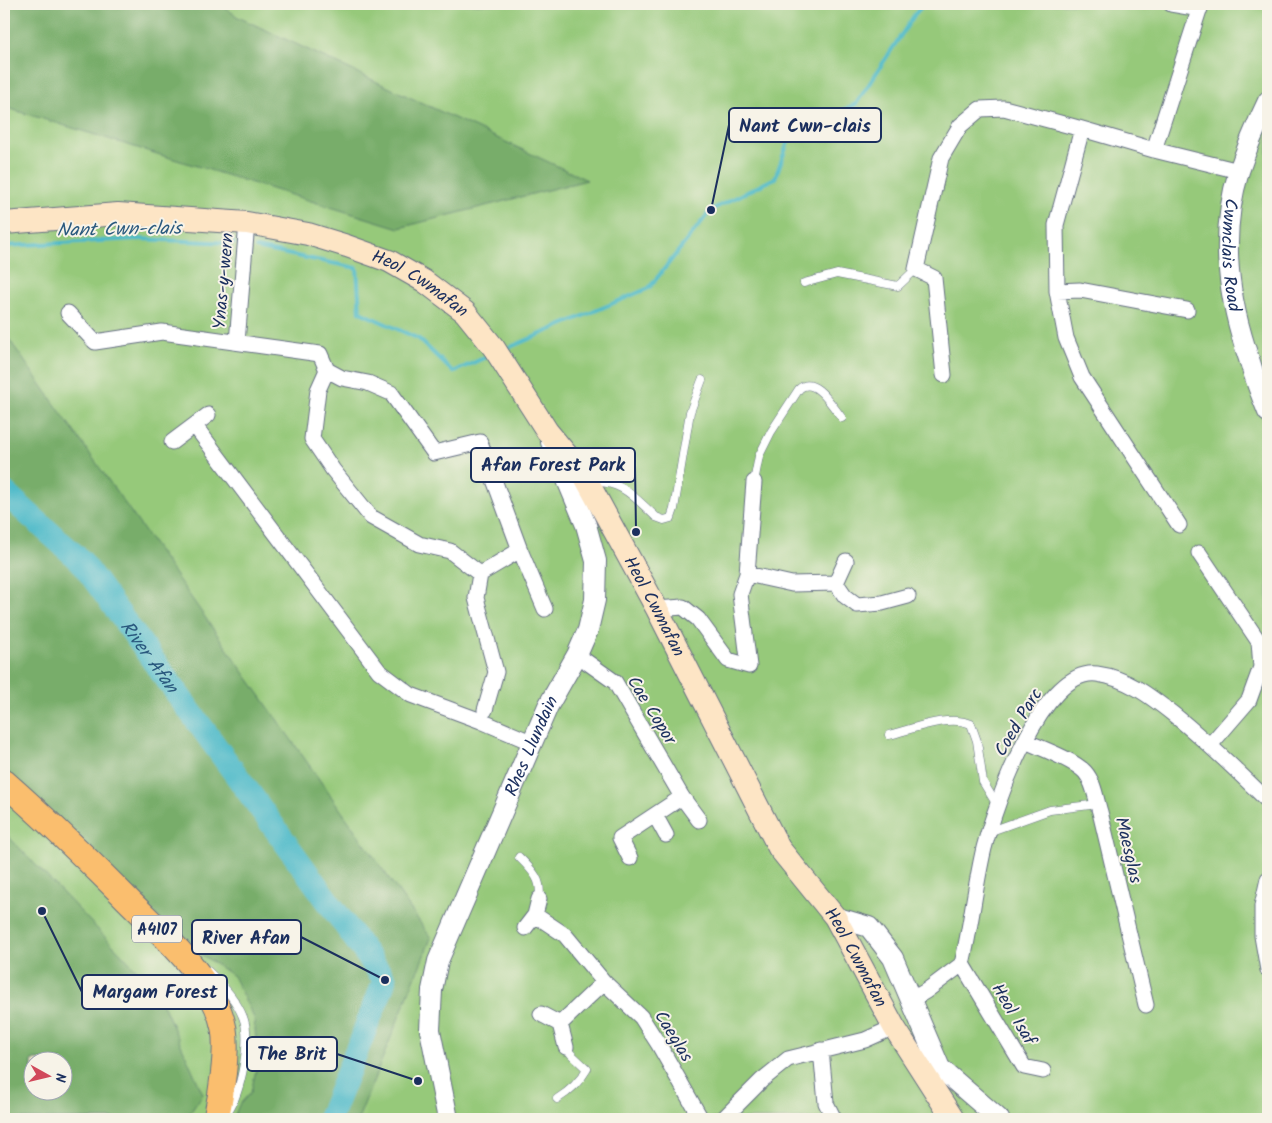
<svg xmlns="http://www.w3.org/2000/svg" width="1272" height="1123" viewBox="0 0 1272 1123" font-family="Kalam,sans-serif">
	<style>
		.green { fill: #96c97a; stroke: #587c6c; fill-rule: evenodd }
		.forest { fill: #78ad6a; stroke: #4a6e64; fill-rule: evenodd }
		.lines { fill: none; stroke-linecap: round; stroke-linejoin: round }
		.stream { stroke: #4ebac9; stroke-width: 4 }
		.river { stroke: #4ebac9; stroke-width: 24 }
		.service-casing { stroke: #656f83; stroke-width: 9 }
		.minor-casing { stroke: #656f83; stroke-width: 17 }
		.tertiary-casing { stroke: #656f83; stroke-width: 22 }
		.secondary-casing { stroke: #656f83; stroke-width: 24 }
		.primary-casing { stroke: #656f83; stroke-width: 27 }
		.service { stroke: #fff; stroke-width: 8 }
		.minor { stroke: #fff; stroke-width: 15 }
		.tertiary { stroke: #fff; stroke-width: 20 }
		.secondary { stroke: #fde5c5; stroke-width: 22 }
		.primary { stroke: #fabe6e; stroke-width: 25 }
		.labels { text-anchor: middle; stroke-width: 4; stroke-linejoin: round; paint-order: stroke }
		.shield { fill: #f7f3e8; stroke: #5d6a87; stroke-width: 1 }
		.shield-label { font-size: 16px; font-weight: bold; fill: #1b2f5e }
		.street-label { font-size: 18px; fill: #1b2f5e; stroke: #f7f3e8 }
		.water-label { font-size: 19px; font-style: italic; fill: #2a597e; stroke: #f7f3e8 }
		.leader { fill: none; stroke: #1b2f5e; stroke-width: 2 }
		.callout-dot { fill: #1b2f5e; stroke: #f7f3e8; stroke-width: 2 }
		.callout { fill: #f7f3e8; stroke: #1b2f5e; stroke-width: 2 }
		.callout-label { font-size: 19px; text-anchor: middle; font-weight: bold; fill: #1b2f5e }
	</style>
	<rect width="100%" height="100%" fill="#f7f3e8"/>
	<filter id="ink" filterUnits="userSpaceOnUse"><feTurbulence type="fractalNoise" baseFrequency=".02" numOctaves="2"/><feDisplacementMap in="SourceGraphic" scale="10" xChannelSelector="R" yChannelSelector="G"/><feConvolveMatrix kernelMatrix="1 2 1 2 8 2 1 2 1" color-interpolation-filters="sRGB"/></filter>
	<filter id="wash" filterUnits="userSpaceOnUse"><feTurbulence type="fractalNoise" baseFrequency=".0096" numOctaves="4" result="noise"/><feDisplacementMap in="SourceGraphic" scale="20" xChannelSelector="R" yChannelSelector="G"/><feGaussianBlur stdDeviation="1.12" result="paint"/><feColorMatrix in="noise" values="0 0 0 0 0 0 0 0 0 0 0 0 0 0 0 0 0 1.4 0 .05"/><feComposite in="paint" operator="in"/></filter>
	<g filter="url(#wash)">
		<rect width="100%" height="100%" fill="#efe5c9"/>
		<path class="green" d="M4 4H1268V1119H4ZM32 1060H62V1090H32Z"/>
		<path class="forest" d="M4 4H220L238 17 587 180 399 228 4 107Z
			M4 332 431 938 358 1119H233L239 1105 251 1092 258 1061 254 1018 233 976 189 946 4 771Z
			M4 832 157 991 203 1094 186 1119H4ZM32 1060H62V1090H32Z"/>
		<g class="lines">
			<path class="stream" d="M4 246 138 239 234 243
				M256 248 357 268 360 312 419 339 453 372 486 357
				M508 348 649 288 711 210 775 178 791 134 856 104 915 14 924 4"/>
			<path class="river" id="s1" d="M4 492 81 561 385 980 329 1119"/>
		</g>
	</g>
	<g filter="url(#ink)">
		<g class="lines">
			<defs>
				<path id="service" d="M804 283 837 274 898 286 916 269
					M590 482C622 480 634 497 656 517L664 520 671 518 674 509 690 412 702 380
					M754 482 759 456 771 432 799 389C815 375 832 406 842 418
					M889 735C913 729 948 714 971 724L977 741 983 782 997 805
					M990 829 994 830 1050 810 1098 804
					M519 857C532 870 543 880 539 899
					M208 971C222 984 236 999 243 1017 252 1039 241 1092 228 1111
					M557 1099C570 1091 579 1083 587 1069L571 1054 566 1047"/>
				<path id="minor" d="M1171 4 1200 9
					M1082 129 1056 225 1057 291 1066 338 1082 377 1179 525
					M1154 150 1201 4
					M1057 291 1080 290 1187 310
					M68 313 95 342 162 332 320 354 327 370 342 378 368 383 391 393 434 453 480 442 520 550 480 574 476 598 496 672 485 710
					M237 342 247 223
					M327 370 318 390 312 439 333 470 371 517 419 544 450 551 480 574
					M944 375 934 278 916 269 941 158 960 126 980 109 1004 108 1082 129 1154 150 1239 171
					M195 426 379 671 411 695 481 721 533 743
					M172 442 208 415
					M520 550 545 609
					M1199 553 1259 642 1261 667 1249 700 1211 744
					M747 574 754 482
					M836 583 846 561
					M657 609 683 607 698 619 728 660 749 666 740 594 747 574 792 584 836 583 845 596 857 605 882 603 908 596
					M577 655 615 682 682 797 699 820
					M1025 741C1041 748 1074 760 1085 772 1094 782 1096 799 1100 812L1146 1005
					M655 815 666 835
					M630 858 620 838 682 797
					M1268 879 1262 906V936L1268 970
					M535 915 565 935 604 982 641 1017 659 1045 701 1119
					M525 928 535 915 539 899
					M962 964 1024 1067 1043 1071
					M911 1000 926 991 962 964C971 926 975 886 984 848 995 806 1042 667 1097 674 1127 678 1150 696 1173 714 1207 741 1237 771 1268 801
					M541 1014 560 1024 566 1047
					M560 1024 604 982
					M821 1050 826 1103 834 1119
					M723 1119 762 1080 788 1059 865 1040 894 1027"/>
				<g id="tertiary">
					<path id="s2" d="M1268 101C1257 124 1247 147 1239 171 1219 236 1228 299 1250 362 1255 379 1261 395 1268 412"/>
					<path d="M835 917 869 927 893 958 940 1068 999 1119"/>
					<path id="s3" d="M448 1119 430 1030 432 990 438 961 548 706 577 655 588 630 595 600 596 561 586 525 551 442"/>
				</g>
				<g id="secondary">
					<path id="s4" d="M4 223 118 214 247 223 308 234 347 246 389 261 424 281 465 312 494 348 547 431 585 477 657 609 779 848 835 917 894 1027 953 1119"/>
				</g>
				<path id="primary" d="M4 782C45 818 84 856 122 894 158 931 214 976 224 1029 228 1052 221 1096 216 1119"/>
			</defs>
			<use href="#service" class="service-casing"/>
			<use href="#minor" class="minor-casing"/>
			<use href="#tertiary" class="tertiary-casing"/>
			<use href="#secondary" class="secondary-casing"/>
			<use href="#primary" class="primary-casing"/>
			<use href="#service" class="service"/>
			<use href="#minor" class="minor"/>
			<use href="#tertiary" class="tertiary"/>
			<use href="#secondary" class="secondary"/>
			<use href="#primary" class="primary"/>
		</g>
	</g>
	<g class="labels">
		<rect class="shield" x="132" y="915.5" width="50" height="27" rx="4"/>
		<g class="shield-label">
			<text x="157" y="935">A4107</text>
		</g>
		<g class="street-label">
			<text dy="6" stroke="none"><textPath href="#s2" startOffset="161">Cwmclais Road</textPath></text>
			<text transform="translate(223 281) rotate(-85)" y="6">Ynas-y-wern</text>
			<text dy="6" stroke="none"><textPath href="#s4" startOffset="429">Heol Cwmafan</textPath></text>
			<text dy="6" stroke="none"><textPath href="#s4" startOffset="834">Heol Cwmafan</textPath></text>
			<text transform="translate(652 710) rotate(58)" y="6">Cae Copor</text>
			<text transform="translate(1018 722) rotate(-59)" y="6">Coed Parc</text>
			<text dy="6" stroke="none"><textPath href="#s3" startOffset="395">Rhes Llundain</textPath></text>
			<text transform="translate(1129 850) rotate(77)" y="6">Maesglas</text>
			<text dy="6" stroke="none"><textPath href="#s4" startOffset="1240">Heol Cwmafan</textPath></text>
			<text transform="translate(1014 1014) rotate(59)" y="6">Heol Isaf</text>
			<text transform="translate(674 1036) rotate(58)" y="6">Caeglas</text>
		</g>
		<g class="water-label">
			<text transform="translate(119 228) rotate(-1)" y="7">Nant Cwn-clais</text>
			<text dy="7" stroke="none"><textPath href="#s1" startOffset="221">River Afan</textPath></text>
		</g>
	</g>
	<path class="leader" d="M711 210L729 125M636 532L635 465M385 980L301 937M42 911L82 992M418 1081L337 1054"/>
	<g class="callout-dot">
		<circle cx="711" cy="210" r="5"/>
		<circle cx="636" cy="532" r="5"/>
		<circle cx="385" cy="980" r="5"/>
		<circle cx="42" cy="911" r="5"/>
		<circle cx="418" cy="1081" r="5"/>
	</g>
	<g class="callout">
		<rect x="729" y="108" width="152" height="34" rx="5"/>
		<rect x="471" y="448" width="164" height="34" rx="5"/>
		<rect x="192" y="920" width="109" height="34" rx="5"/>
		<rect x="82" y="975" width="145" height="34" rx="5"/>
		<rect x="247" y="1037" width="90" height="34" rx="5"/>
	</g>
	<g class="callout-label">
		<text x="805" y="132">Nant Cwn-clais</text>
		<text x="553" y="471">Afan Forest Park</text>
		<text x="246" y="944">River Afan</text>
		<text x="155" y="998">Margam Forest</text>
		<text x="292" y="1060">The Brit</text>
	</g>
	<rect width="1272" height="1123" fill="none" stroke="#f7f3e8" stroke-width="20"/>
	<g transform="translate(48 1076) rotate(98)"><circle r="24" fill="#f7f3e8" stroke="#9fa5b1"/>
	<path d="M0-4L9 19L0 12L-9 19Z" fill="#d1495b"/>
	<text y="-8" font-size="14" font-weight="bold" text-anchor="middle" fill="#1b2f5e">N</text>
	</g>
</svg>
